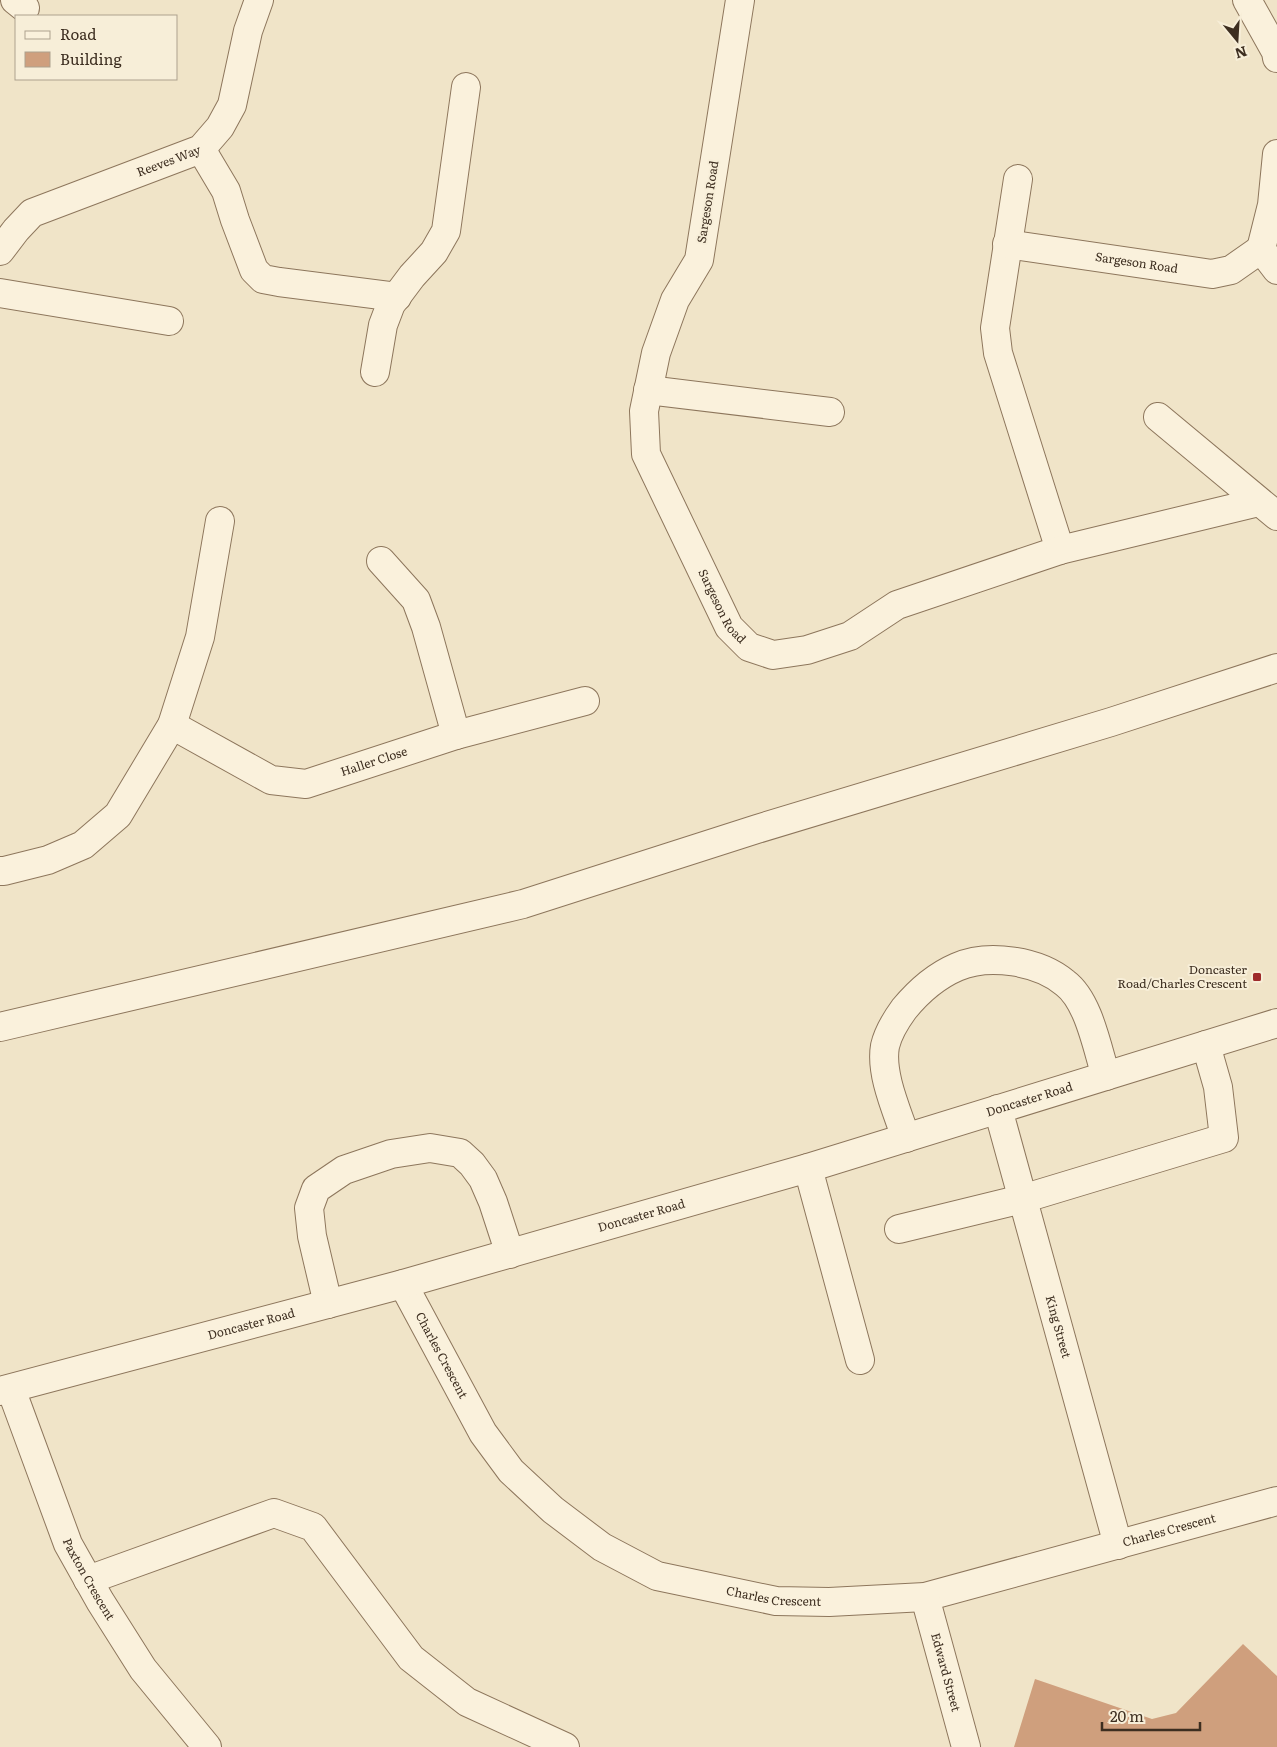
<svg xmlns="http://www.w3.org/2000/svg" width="1277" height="1747" viewBox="0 0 1277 1747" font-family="Literata,serif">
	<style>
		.building { fill: #cf9f7d }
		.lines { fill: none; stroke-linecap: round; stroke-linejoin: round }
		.minor-casing { stroke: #8d765c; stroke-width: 30 }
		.minor { stroke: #faf1dc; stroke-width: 28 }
		.poi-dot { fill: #9e2a2b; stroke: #f7eed8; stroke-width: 2 }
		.labels { text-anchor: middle; stroke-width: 4; stroke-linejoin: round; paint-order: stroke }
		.street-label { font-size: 12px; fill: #3d2e20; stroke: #f7eed8 }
		.poi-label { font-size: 12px; fill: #3d2e20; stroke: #f7eed8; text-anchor: end }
	</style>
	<rect width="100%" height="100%" fill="#f0e4c8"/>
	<path class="building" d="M1243 1644 1277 1676V1747H1014L1035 1679 1152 1719 1176 1713Z"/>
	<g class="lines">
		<defs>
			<g id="minor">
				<path d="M15 0 25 8"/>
				<path id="s1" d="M740 0 699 260 675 300 656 353 644 411 646 454 729 627 749 647 773 655 807 650 850 636 897 605 1060 550 998 353 995 328 1018 179"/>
				<path d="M1247 0 1276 52 1277 58"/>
				<path d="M201 149 226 191 235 220 254 270 263 279 279 282 397 297"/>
				<path d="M1277 154 1272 205 1261 249 1277 270"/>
				<path id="s2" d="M1007 244 1212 274 1231 270 1261 249"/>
				<path id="s3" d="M0 251 16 230 32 213 201 149 220 127 232 105 248 31 259 0"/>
				<path d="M0 293 169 321"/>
				<path d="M375 372 383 325 391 304 412 276 434 252 446 231 466 87"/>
				<path d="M648 390 830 412"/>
				<path d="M1158 417 1277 516"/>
				<path d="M1060 550 1259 502"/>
				<path d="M381 561 416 600 426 627 456 735"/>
				<path id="s4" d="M172 725 271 780 306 784 456 735 585 701"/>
				<path d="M0 871H4L48 860 83 845 118 815 172 725 200 637 220 521"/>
				<path d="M0 1027 523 904 757 829 1111 722 1277 668"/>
				<path id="s5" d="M998 1109 1118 1545"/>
				<path d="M906 1138C897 1111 880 1074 885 1046 888 1033 896 1020 904 1009 918 992 936 976 957 967 989 953 1039 961 1065 983 1089 1001 1097 1048 1106 1076"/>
				<path d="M808 1168 860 1360"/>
				<path d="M899 1229 1022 1199 1224 1138 1218 1087 1206 1045"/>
				<path id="s6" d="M403 1284 483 1433 511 1471 553 1510 602 1547 657 1576 776 1601 829 1602 925 1597 1277 1501"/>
				<path d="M328 1304 312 1236 309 1208 316 1189 344 1170 391 1154 430 1148 460 1153 472 1164 483 1179 493 1202 510 1254"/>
				<path id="s7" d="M11 1389 68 1544 100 1601 143 1669 207 1747"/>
				<path id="s8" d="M0 1391 403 1284 808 1168 1277 1023"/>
				<path d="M88 1580 274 1513 313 1527 411 1658 467 1702 565 1747"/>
				<path id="s9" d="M925 1597 966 1747"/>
			</g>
		</defs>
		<use href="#minor" class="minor-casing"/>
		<use href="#minor" class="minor"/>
	</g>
	<rect class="poi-dot" x="1252" y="972" width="10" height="10" rx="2.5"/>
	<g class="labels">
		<g class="street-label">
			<text dy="4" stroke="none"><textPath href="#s3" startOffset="196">Reeves Way</textPath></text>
			<text transform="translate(708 202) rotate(-81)" y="4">Sargeson Road</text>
			<text dy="4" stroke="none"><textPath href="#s2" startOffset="131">Sargeson Road</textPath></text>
			<text dy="4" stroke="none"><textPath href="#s1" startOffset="639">Sargeson Road</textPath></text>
			<text dy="4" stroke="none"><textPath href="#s4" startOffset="220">Haller Close</textPath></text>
			<text dy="4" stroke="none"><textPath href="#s8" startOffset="1070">Doncaster Road</textPath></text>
			<text dy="4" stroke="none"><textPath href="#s8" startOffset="665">Doncaster Road</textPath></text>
			<text dy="4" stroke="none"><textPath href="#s8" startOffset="260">Doncaster Road</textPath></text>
			<text dy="4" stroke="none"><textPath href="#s5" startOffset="226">King Street</textPath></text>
			<text dy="4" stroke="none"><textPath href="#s6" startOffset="81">Charles Crescent</textPath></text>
			<text dy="4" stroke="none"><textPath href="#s6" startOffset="921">Charles Crescent</textPath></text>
			<text dy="4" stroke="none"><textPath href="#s7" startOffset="206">Paxton Crescent</textPath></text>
			<text dy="4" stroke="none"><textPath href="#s6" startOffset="516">Charles Crescent</textPath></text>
			<text dy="4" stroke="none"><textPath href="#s9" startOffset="78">Edward Street</textPath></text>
		</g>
		<g class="poi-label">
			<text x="1247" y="974">Doncaster<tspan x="1247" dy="14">Road/Charles Crescent</tspan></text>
		</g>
	</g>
	<rect x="15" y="15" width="162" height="65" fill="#f7eed8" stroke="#ada18e"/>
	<rect x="25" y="31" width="25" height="8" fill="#faf1dc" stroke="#ada18e"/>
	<text x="60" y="40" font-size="15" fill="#3d2e20">Road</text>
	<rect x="25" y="52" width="25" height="15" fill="#cf9f7d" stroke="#ada18e"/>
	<text x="60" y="65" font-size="15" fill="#3d2e20">Building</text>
	<g transform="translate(1237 40) rotate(162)" stroke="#f7eed8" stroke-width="4" paint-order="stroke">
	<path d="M0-4L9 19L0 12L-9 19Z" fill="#3d2e20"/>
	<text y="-8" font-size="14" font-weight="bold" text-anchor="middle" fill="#3d2e20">N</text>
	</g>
	<path d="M1102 1722v8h98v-8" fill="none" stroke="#3d2e20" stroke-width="2.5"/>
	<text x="1110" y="1722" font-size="15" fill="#3d2e20" stroke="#f7eed8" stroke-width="4" paint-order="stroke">20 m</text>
</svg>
